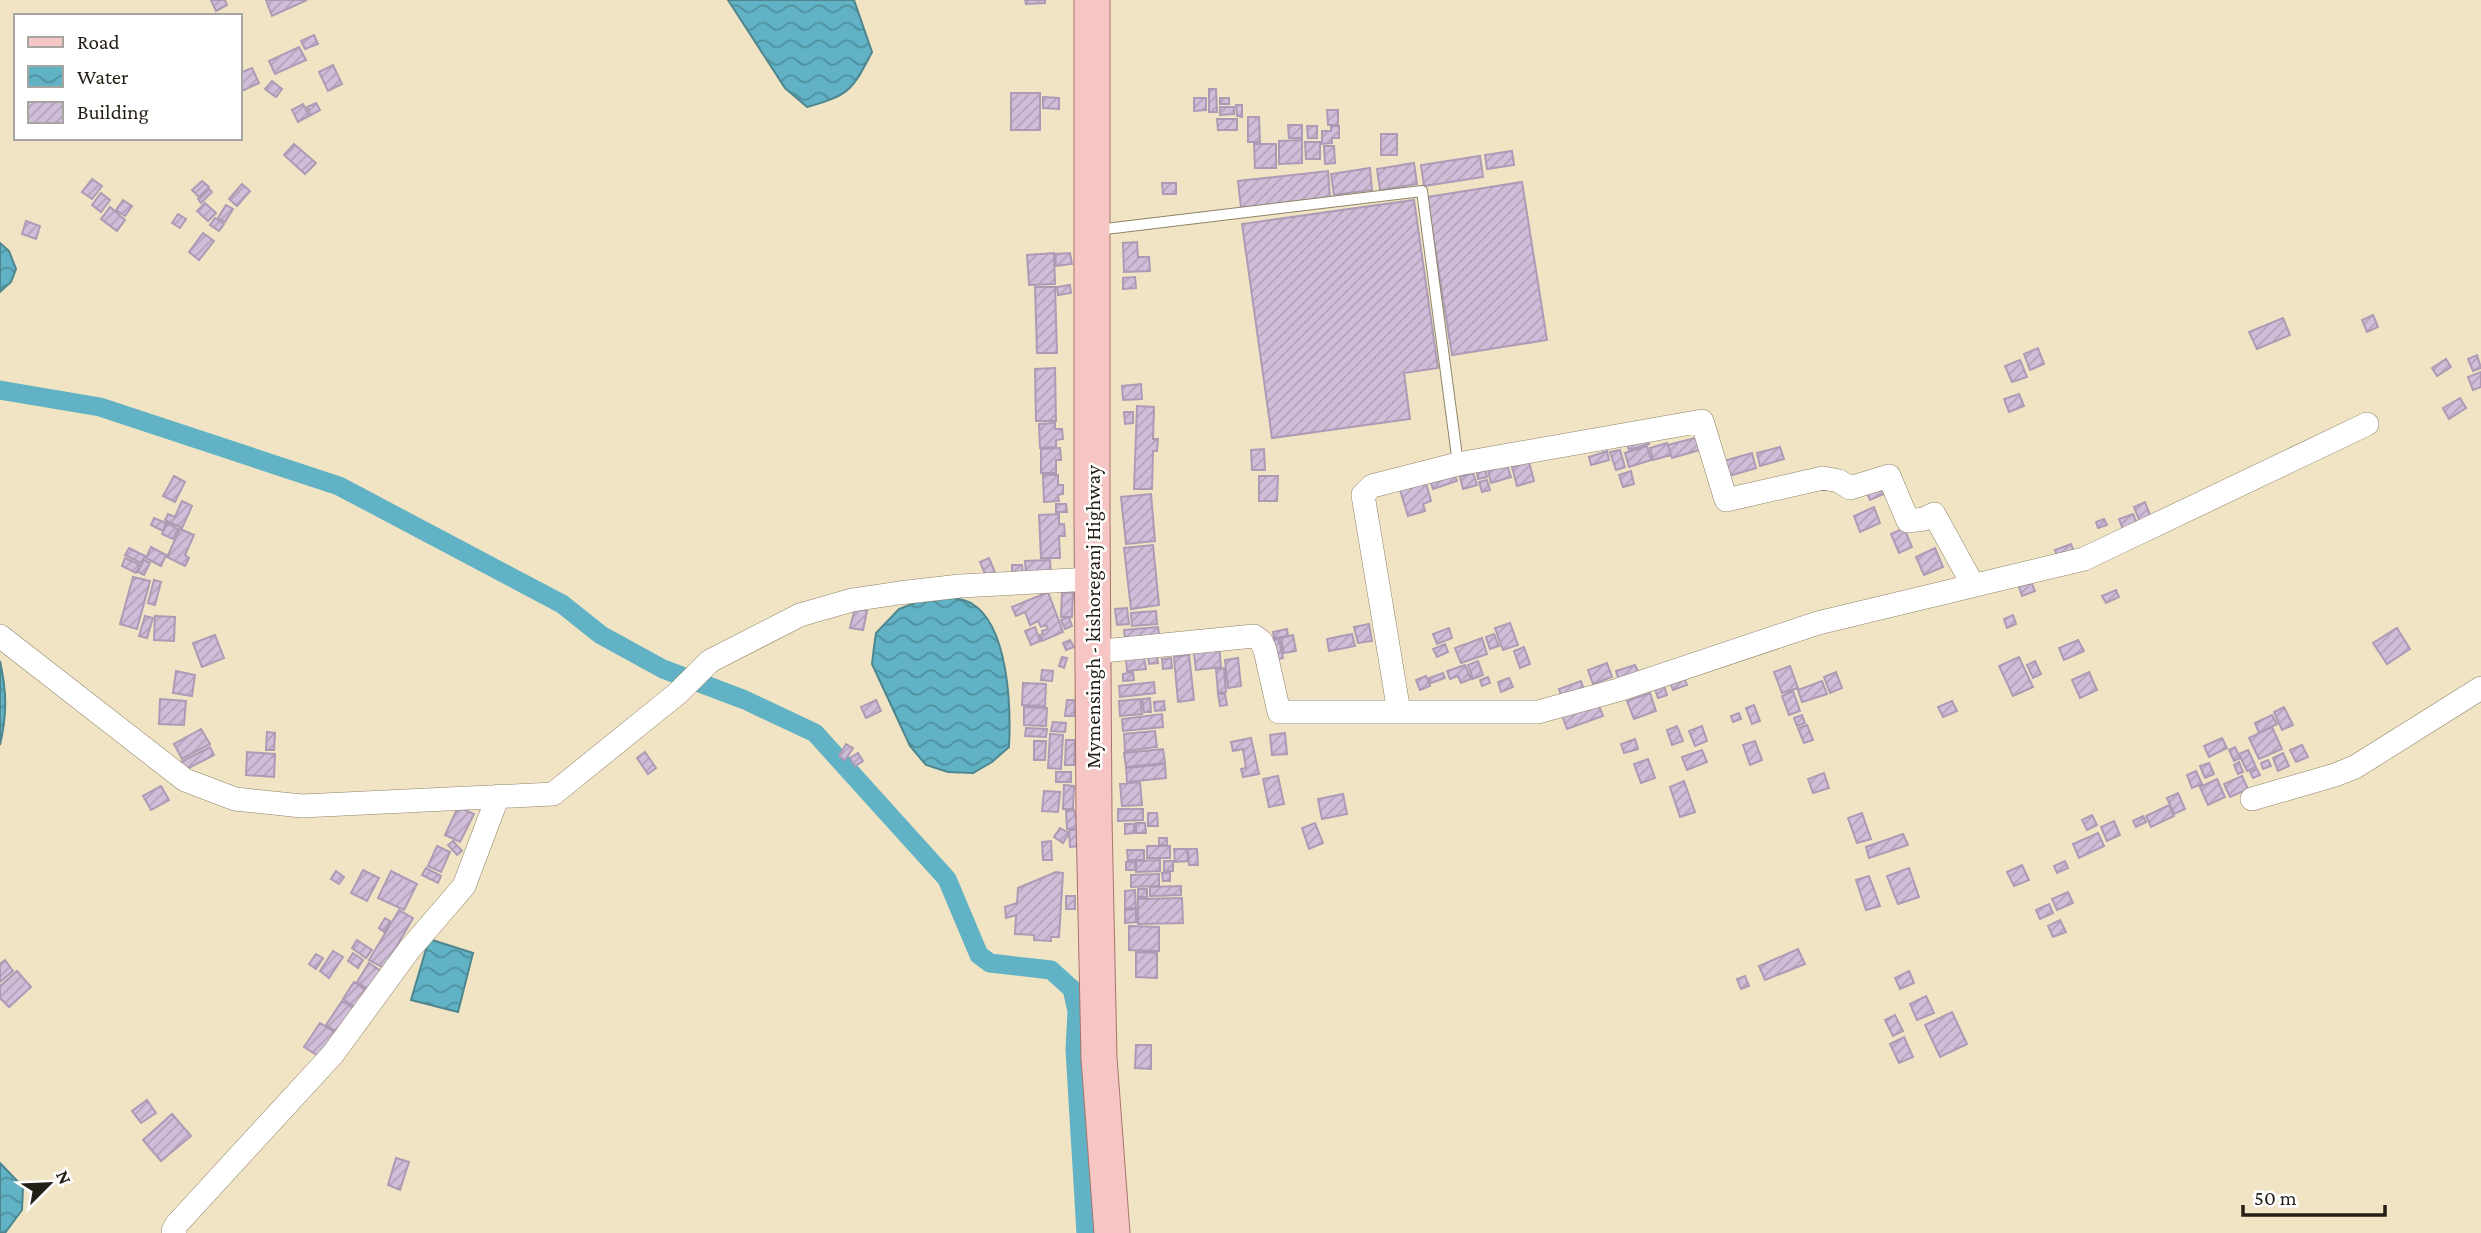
<svg xmlns="http://www.w3.org/2000/svg" width="2481" height="1233" viewBox="0 0 2481 1233" font-family="'Crimson Pro',serif">
	<style>
		.water { fill: url(#water-waves); stroke: #4e868f; stroke-width: 2 }
		.lines { fill: none; stroke-linecap: round; stroke-linejoin: round }
		.canal { stroke: #60b2c4; stroke-width: 19 }
		.building { fill: url(#building-hatch); stroke: #ad9bb6; stroke-width: 2 }
		.lane-casing { stroke: #8e8367; stroke-width: 12 }
		.street-casing { stroke: #8e8367; stroke-width: 24 }
		.primary-casing { stroke: #a8736c; stroke-width: 37 }
		.lane { stroke: #fff; stroke-width: 10 }
		.street { stroke: #fff; stroke-width: 23 }
		.primary { stroke: #f5c6c4; stroke-width: 35 }
		.labels { text-anchor: middle; stroke-width: 5; stroke-linejoin: round; paint-order: stroke }
		.street-label { font-size: 21px; fill: #241f14; stroke: #fff }
	</style>
	<defs>
		<pattern id="water-waves" width="16" height="10" patternUnits="userSpaceOnUse" patternTransform="scale(1.75)"><rect width="16" height="10" fill="#60b2c4"/><path d="M0 5q4-4 8 0t8 0" fill="none" stroke="#4f909e"/></pattern>
		<pattern id="building-hatch" width="6" height="6" patternUnits="userSpaceOnUse" patternTransform="scale(1.75)"><rect width="6" height="6" fill="#d0bdd9"/><path d="M-1 1l2-2M0 6l6-6M5 7l2-2" fill="none" stroke="#b2a2b9"/></pattern>
	</defs>
	<rect width="100%" height="100%" fill="#f0e4c5"/>
	<path class="water" d="M728 0H854L872 52C852 91 849 95 807 107L785 88Z
		M0 243 9 251 16 269 11 282 0 292Z
		M927 598C941 598 958 596 971 603 1009 625 1011 708 1009 747L992 762 973 773 948 772 926 765 910 746 872 664 874 647 876 633 899 609Z
		M0 661C7 693 7 714 0 745Z
		M429 939 473 953 458 1012 411 1000Z
		M0 1163 23 1187 22 1210 5 1233H0Z"/>
	<g class="lines">
		<path class="canal" d="M0 390 100 407 339 486 562 604 601 635 663 669 745 700 815 733 947 879 979 955 990 963 1051 970 1072 989 1077 1011 1075 1050 1086 1233"/>
	</g>
	<path class="building" d="M211 0H225L227 5 216 11Z
		M266 0H307L272 16Z
		M1025 0H1045V3L1026 4Z
		M314 35 318 44 305 49 301 41Z
		M299 47 306 60 275 74 269 61Z
		M333 65 342 84 328 91 319 72Z
		M252 68 259 83 240 92V73Z
		M272 81 282 89 276 97 265 89Z
		M1209 89H1216L1217 112H1209Z
		M1011 93H1040V130H1011Z
		M1043 97 1059 98V109L1043 108Z
		M1194 98H1206V110L1194 111Z
		M1220 98H1229V104H1220Z
		M316 103 320 110 311 115 307 107Z
		M303 104 309 116 298 122 292 110Z
		M1236 105H1242V117L1237 116Z
		M1220 107H1234V114L1220 115Z
		M1327 110H1338V125H1328Z
		M1248 117H1259L1260 142H1248Z
		M1217 119H1237V130H1218Z
		M1288 125H1302V138H1289Z
		M1307 126H1317V138H1308Z
		M1331 126H1339V138H1332V143L1322 144V131H1331Z
		M1381 134H1397V155H1381Z
		M1302 140V163L1279 164V141Z
		M1305 142H1320V159H1306Z
		M294 144 316 163 305 174 284 155Z
		M1254 144H1276V168H1255Z
		M1324 146H1334L1335 163 1325 164Z
		M1512 151 1514 165 1487 169 1485 155Z
		M1480 156 1483 177 1424 186 1421 165Z
		M1414 163 1417 184 1380 190 1377 169Z
		M1370 168 1372 190 1334 195 1331 174Z
		M1328 171 1330 198 1241 208 1238 181Z
		M92 179 102 186 92 199 82 192Z
		M202 181 209 187 199 197 192 190Z
		M1522 182 1547 340 1452 355 1427 197Z
		M1162 183H1176V194H1163Z
		M242 184 250 191 237 206 229 199Z
		M209 189 212 192 201 203 198 199Z
		M101 193 110 200 101 212 92 205Z
		M123 200 132 206 125 216 116 210Z
		M1414 200 1438 368 1404 373 1410 419 1272 438 1242 224Z
		M205 203 216 213 208 221 197 211Z
		M226 205 233 209 225 222 218 218Z
		M110 207 125 220 117 231 101 219Z
		M178 214 186 219 180 228 172 223Z
		M215 218 224 224 219 231 210 225Z
		M26 221 40 226 36 239 22 234Z
		M203 233 214 241 199 260 189 252Z
		M1137 242 1138 257H1149L1150 271 1124 272 1123 243Z
		M1054 253 1055 284 1029 285 1027 255Z
		M1070 253 1072 264 1056 266 1055 254Z
		M1135 277 1136 288 1123 289V278Z
		M1070 285 1071 293 1058 295 1057 287Z
		M1035 287H1055L1057 353H1037Z
		M2373 315 2378 327 2367 332 2362 320Z
		M2283 318 2290 335 2257 349 2249 332Z
		M2038 348 2044 364 2030 370 2024 354Z
		M2477 355 2481 368 2473 371 2468 359Z
		M2446 359 2451 367 2437 376 2432 368Z
		M2020 360 2027 377 2012 382 2005 366Z
		M1055 368 1056 421H1036L1035 369Z
		M2481 372V387L2473 390 2468 377Z
		M1141 384 1142 399 1123 400 1122 386Z
		M2019 394 2024 406 2009 412 2004 399Z
		M2460 398 2466 408 2449 419 2443 408Z
		M1137 406 1154 407 1153 439H1158L1157 451H1153L1152 489H1134Z
		M1124 412H1133V423L1125 424Z
		M1055 423V429H1062L1063 439 1056 440V447L1040 448 1039 424Z
		M1699 437 1703 449 1672 458 1668 445Z
		M1647 439 1649 444 1629 450 1627 445Z
		M1667 443 1671 455 1653 460 1650 448Z
		M1647 446 1651 460 1629 467 1625 453Z
		M1780 447 1784 459 1760 466 1757 453Z
		M1060 448 1061 460H1056V473H1041V449Z
		M1264 449 1265 470H1252L1251 450Z
		M1620 450 1625 467 1616 470 1610 452Z
		M1607 451 1609 460 1591 465 1589 457Z
		M1752 453 1756 468 1729 476 1724 461Z
		M1529 462 1534 481 1517 486 1512 467Z
		M1507 465 1511 477 1491 483 1488 471Z
		M1485 470 1487 477 1478 479 1477 473Z
		M1631 471 1634 484 1623 487 1619 475Z
		M1473 473 1477 485 1463 489 1460 477Z
		M1043 475H1058V485H1063V494L1058 495 1059 501 1044 502Z
		M174 476 185 482 175 502 163 496Z
		M1259 476H1278L1277 501H1259Z
		M1455 476 1457 481 1433 489 1431 483Z
		M1487 480 1490 490 1482 492 1479 482Z
		M1426 483 1431 501 1423 504 1425 511 1408 516 1400 490Z
		M1882 484 1886 493 1870 500 1866 491Z
		M1151 494 1155 541 1126 544 1121 497Z
		M182 501 192 506 182 528 165 520 168 514 175 517Z
		M2145 502 2151 518 2140 522 2134 507Z
		M1056 504H1066L1067 512H1056Z
		M1874 507 1880 523 1860 532 1854 516Z
		M1059 514V524H1064L1065 536H1059L1060 558H1041L1039 515Z
		M2133 514 2138 526 2124 532 2119 519Z
		M154 518 166 523 163 531 151 525Z
		M2104 519 2107 525 2098 528 2096 522Z
		M167 523 178 529 173 539 162 534Z
		M1904 528 1912 547 1899 553 1891 534Z
		M180 529 194 535 185 555 189 558 185 566 167 557Z
		M2071 544 2075 554 2059 560 2055 550Z
		M1153 545 1159 605 1131 609 1124 548Z
		M151 547 166 555 161 566 146 558Z
		M129 548 145 556 141 563 125 555Z
		M1935 548 1943 567 1924 575 1916 557Z
		M125 558 140 565 136 573 122 566Z
		M989 558 996 575 987 579 980 562Z
		M144 560 150 563 144 575 138 572Z
		M1050 560 1051 574H1026L1025 561Z
		M1012 565H1022L1023 574H1012Z
		M133 577 150 581 137 629 120 624Z
		M154 580 161 582 155 605 148 603Z
		M2031 582 2035 591 2022 596 2019 587Z
		M2116 590 2119 597 2106 603 2102 596Z
		M1048 592 1063 632 1042 641 1040 635 1043 634 1042 631 1048 629 1046 625 1041 627 1038 621 1030 625 1025 612 1016 616 1012 607Z
		M1062 592 1073 593 1072 617H1061Z
		M855 608 867 611 863 630 850 628Z
		M1127 608 1129 624 1117 625 1115 609Z
		M1156 611 1157 624 1132 626 1131 613Z
		M2013 615 2016 624 2007 628 2004 619Z
		M145 616 153 618 147 638 139 636Z
		M155 616 175 617 174 641 154 640Z
		M1069 617 1072 626 1065 629 1061 620Z
		M1510 623 1518 645 1503 650 1495 628Z
		M1369 624 1372 641 1358 643 1354 627Z
		M1035 627 1040 641 1031 645 1025 631Z
		M1158 627 1160 642 1126 646 1124 630Z
		M1449 628 1452 638 1437 644 1433 634Z
		M2397 628 2410 649 2387 664 2373 643Z
		M1287 629 1288 636 1274 638 1273 632Z
		M1352 634 1355 646 1329 651 1327 639Z
		M1494 634 1499 646 1490 649 1486 637Z
		M215 635 224 658 202 667 193 643Z
		M1293 635 1296 651 1284 653 1281 638Z
		M1482 638 1487 654 1461 663 1455 648Z
		M1279 639 1283 658 1274 660 1270 641Z
		M1070 640 1074 647 1066 650 1063 643Z
		M2078 640 2084 651 2064 660 2059 648Z
		M1219 643 1221 667 1196 670 1193 646Z
		M1445 644 1448 652 1437 657 1433 649Z
		M1524 647 1530 664 1520 668 1514 651Z
		M1157 655 1158 663 1149 664 1148 656Z
		M1189 655 1194 700 1178 702 1174 657Z
		M1062 657 1067 658 1064 668 1059 666Z
		M1144 657 1146 669 1127 671 1126 659Z
		M2019 657 2033 687 2013 696 1999 666Z
		M1171 658 1172 668 1163 669 1162 659Z
		M1238 658 1241 686 1228 688 1225 660Z
		M1478 661 1483 675 1473 679 1468 665Z
		M2035 661 2041 674 2033 678 2027 665Z
		M1607 663 1612 677 1593 684 1588 670Z
		M1465 665 1471 679 1461 683 1458 676 1450 679 1447 671Z
		M1635 665 1639 674 1619 681 1616 671Z
		M1790 666 1798 688 1782 693 1774 672Z
		M1224 668 1226 692 1218 693 1216 669Z
		M1042 670 1053 671 1052 681 1041 680Z
		M176 671 195 675 192 696 173 693Z
		M1133 672 1134 680 1123 681V674Z
		M1836 672 1842 688 1830 693 1824 677Z
		M2089 672 2097 690 2080 698 2072 680Z
		M1443 673 1445 678 1431 683 1429 678Z
		M1426 676 1430 686 1420 690 1416 680Z
		M1488 677 1490 683 1482 686 1480 680Z
		M1684 677 1687 685 1673 690 1670 682Z
		M1509 678 1513 687 1501 692 1498 682Z
		M1662 680 1667 695 1658 698 1653 683Z
		M1581 681 1585 693 1563 701 1559 689Z
		M1822 681 1827 694 1802 702 1798 690Z
		M1154 682 1155 693 1120 697 1119 686Z
		M1023 683 1046 684 1045 706 1022 705Z
		M1793 691 1800 711 1789 715 1782 696Z
		M1650 693 1656 711 1634 719 1627 701Z
		M1218 694H1225L1227 705 1220 706Z
		M1150 698 1151 712H1144L1142 699Z
		M160 699 186 701 184 725 159 724Z
		M1140 699 1142 714 1120 716 1119 701Z
		M876 700 881 711 866 718 861 707Z
		M1067 700H1075L1074 716H1065Z
		M1164 701 1165 710 1155 711 1154 702Z
		M1952 701 1957 711 1943 717 1938 707Z
		M1598 703 1603 716 1567 729 1562 715Z
		M1754 705 1760 721 1752 724 1746 708Z
		M1024 707 1047 708 1046 726 1024 725Z
		M2284 707 2293 725 2282 730 2274 712Z
		M1739 713 1741 719 1733 722 1731 716Z
		M1162 714 1163 727 1123 731 1122 719Z
		M1802 715 1805 723 1797 726 1794 718Z
		M2272 715 2277 724 2259 733 2255 723Z
		M1053 722 1066 723 1065 732 1051 731Z
		M1807 725 1813 740 1804 743 1798 728Z
		M1677 726 1683 741 1672 745 1667 730Z
		M1702 726 1707 741 1695 746 1689 731Z
		M2272 727 2282 749 2259 759 2249 738Z
		M1026 728 1047 729 1046 737 1025 736Z
		M201 729 210 744 182 759 174 744Z
		M1155 731 1157 747 1125 751 1124 734Z
		M267 732 275 733 274 750H266Z
		M1285 733 1287 754 1272 755 1270 735Z
		M1050 734 1063 735 1061 769 1048 768Z
		M1251 738 1259 774 1243 777 1241 769 1246 768 1243 749 1233 751 1231 742Z
		M2222 738 2227 748 2209 757 2204 746Z
		M1635 739 1638 749 1624 753 1621 744Z
		M1066 740H1075L1074 765H1065Z
		M1034 741H1046L1045 760H1034Z
		M1755 741 1762 760 1750 765 1743 745Z
		M846 744 853 748 845 760 839 756Z
		M2302 745 2308 757 2296 762 2290 750Z
		M210 747 214 755 185 770 181 762Z
		M2235 747 2240 758 2234 761 2229 750Z
		M1163 749 1165 763 1126 767 1124 753Z
		M1702 750 1707 762 1687 770 1682 757Z
		M2248 750 2256 767 2247 771 2239 754Z
		M247 752 275 754 274 777 246 775Z
		M645 752 656 768 648 774 637 758Z
		M858 753 863 761 855 766 850 758Z
		M2283 753 2289 766 2278 771 2273 758Z
		M1648 759 1655 778 1641 783 1634 764Z
		M2268 760 2271 766 2263 769 2261 763Z
		M2239 762 2243 772 2238 774 2234 765Z
		M2209 763 2214 774 2205 778 2200 766Z
		M1165 764 1166 778 1127 782 1126 768Z
		M2257 769 2260 775 2253 778 2250 772Z
		M2196 771 2202 784 2192 788 2187 775Z
		M1056 772H1071V782H1056Z
		M1824 773 1829 788 1813 793 1808 779Z
		M1278 776 1284 804 1269 807 1263 779Z
		M2242 776 2248 789 2230 797 2224 784Z
		M2217 779 2225 797 2208 805 2200 787Z
		M1684 781 1695 812 1680 817 1670 787Z
		M1140 782 1142 805 1122 806 1120 784Z
		M1064 785 1074 786 1073 809H1063Z
		M161 786 169 800 151 810 143 796Z
		M1044 791 1060 792 1058 812 1042 811Z
		M2178 793 2185 809 2174 814 2167 798Z
		M1343 794 1347 814 1322 819 1318 799Z
		M2169 805 2174 816 2151 827 2146 816Z
		M458 807 474 814 460 842 445 835Z
		M1118 809H1143V820L1118 821Z
		M1074 810 1078 828 1067 829 1066 811Z
		M1148 813H1157L1158 826H1148Z
		M1862 813 1871 839 1857 843 1848 818Z
		M2092 815 2097 825 2087 830 2082 820Z
		M2143 816 2146 822 2136 827 2133 821Z
		M2114 821 2120 835 2107 841 2101 827Z
		M1136 823H1145L1146 833H1136Z
		M1315 823 1323 843 1309 849 1302 828Z
		M1125 824H1134V833L1125 834Z
		M1060 828 1069 833 1063 843 1054 837Z
		M1069 830H1079L1080 846 1070 847Z
		M2098 833 2104 846 2079 858 2073 844Z
		M1903 834 1908 845 1869 858 1866 847Z
		M1159 838H1167V845H1159Z
		M453 841 462 851 457 855 448 845Z
		M1051 841 1052 860H1043L1042 842Z
		M437 846 450 852 441 872 428 866Z
		M1147 846H1170V858H1147Z
		M1174 849H1187L1188 861 1175 862Z
		M1188 849H1197L1198 865H1189Z
		M1127 850H1144V860H1128Z
		M1160 860V871L1136 872V861Z
		M1164 861H1173V871H1164Z
		M2065 861 2068 868 2057 873 2054 866Z
		M1126 862H1135V870H1126Z
		M2022 865 2029 880 2014 886 2007 872Z
		M426 868 441 876 438 883 422 875Z
		M1909 868 1919 897 1898 904 1887 876Z
		M363 870 379 878 367 901 351 893Z
		M336 871 344 877 339 884 331 879Z
		M391 871 417 884 404 910 378 898Z
		M1056 872 1063 873 1059 937H1051V941L1034 940V935L1015 934 1016 915 1006 918 1005 907 1017 903 1018 888Z
		M1162 873H1170V881H1163Z
		M1159 874V886L1131 887V875Z
		M1869 876 1880 906 1866 910 1856 880Z
		M1181 886V895L1150 896V887Z
		M1138 889H1147V897H1138Z
		M1135 890 1136 908H1125V891Z
		M2068 892 2073 903 2057 910 2052 899Z
		M1066 896H1075V909H1066Z
		M1182 898 1183 923 1138 924V899Z
		M2049 904 2053 913 2040 919 2036 910Z
		M1136 909V922L1125 923V910Z
		M399 910 413 918 384 968 369 960Z
		M385 918 390 921 384 932 379 928Z
		M2060 920 2066 932 2053 937 2048 926Z
		M1129 926 1159 927V951L1129 950Z
		M357 940 372 950 366 958 352 948Z
		M1798 949 1805 964 1765 980 1759 966Z
		M333 951 343 957 329 978 320 971Z
		M1136 952 1157 953V978L1136 977Z
		M353 953 363 960 358 968 348 961Z
		M316 954 323 958 316 969 309 964Z
		M5 960 13 971 0 982V964Z
		M369 963 384 973 372 992 357 982Z
		M17 971 31 987 9 1007 0 998V986Z
		M1909 971 1914 983 1900 989 1895 978Z
		M1745 976 1749 986 1741 989 1737 979Z
		M354 982 371 994 360 1011 343 999Z
		M1926 996 1934 1013 1917 1020 1910 1004Z
		M342 1001 358 1011 342 1035 326 1025Z
		M1952 1012 1967 1044 1940 1057 1925 1025Z
		M1895 1015 1903 1031 1893 1036 1885 1020Z
		M320 1023 339 1035 323 1059 304 1047Z
		M1904 1037 1913 1057 1899 1063 1890 1044Z
		M1136 1045H1151V1069L1135 1068Z
		M147 1100 156 1113 141 1123 132 1111Z
		M172 1114 191 1136 161 1161 143 1140Z
		M396 1158 409 1162 400 1190 388 1185Z"/>
	<g class="lines">
		<defs>
			<path id="lane" d="M1097 230 1422 191 1458 464"/>
			<path id="street" d="M0 636 185 780 235 799 302 806 553 794 678 693 710 661 800 615 852 600 899 593 960 586 1092 579
				M1093 652 1254 636 1261 641 1265 650 1279 712H1538L1618 690 1818 623 2084 559 2367 424
				M1399 712 1363 495 1372 486 1458 464 1702 421 1726 500 1823 478 1839 481 1850 488 1889 476 1908 521 1924 519 1934 514 1973 585
				M2252 799 2335 775 2355 767 2481 688
				M175 1233 173 1231 176 1225 333 1054 409 950 464 886 498 796"/>
			<path id="primary" d="M1092 0V515L1094 817 1099 1058 1112 1233"/>
		</defs>
		<use href="#lane" class="lane-casing"/>
		<use href="#street" class="street-casing"/>
		<use href="#primary" class="primary-casing"/>
		<use href="#lane" class="lane"/>
		<use href="#street" class="street"/>
		<use href="#primary" class="primary"/>
	</g>
	<g class="labels">
		<g class="street-label">
			<text transform="translate(1093 617) rotate(-90)" y="7">Mymensingh - kishoreganj Highway</text>
		</g>
	</g>
	<rect x="14" y="14" width="228" height="126" fill="#ffffff" stroke="#a7a5a1" stroke-width="2"/>
	<rect x="28" y="37" width="35" height="10" fill="#f5c6c4" stroke="#a7a5a1" stroke-width="2"/>
	<text x="77" y="49" font-size="21" fill="#241f14">Road</text>
	<rect x="28" y="66" width="35" height="21" fill="url(#water-waves)" stroke="#a7a5a1" stroke-width="2"/>
	<text x="77" y="84" font-size="21" fill="#241f14">Water</text>
	<rect x="28" y="102" width="35" height="21" fill="url(#building-hatch)" stroke="#a7a5a1" stroke-width="2"/>
	<text x="77" y="119" font-size="21" fill="#241f14">Building</text>
	<g transform="translate(49 1184) rotate(66)" stroke="#ffffff" stroke-width="5" paint-order="stroke">
	<path d="M0-5L12 26L0 18L-12 26Z" fill="#241f14"/>
	<text y="-10" font-size="19" font-weight="bold" text-anchor="middle" fill="#241f14">N</text>
	</g>
	<path d="M2243 1205v10h142v-10" fill="none" stroke="#241f14" stroke-width="3.5"/>
	<text x="2254" y="1205" font-size="21" fill="#241f14" stroke="#ffffff" stroke-width="5" paint-order="stroke">50 m</text>
</svg>
